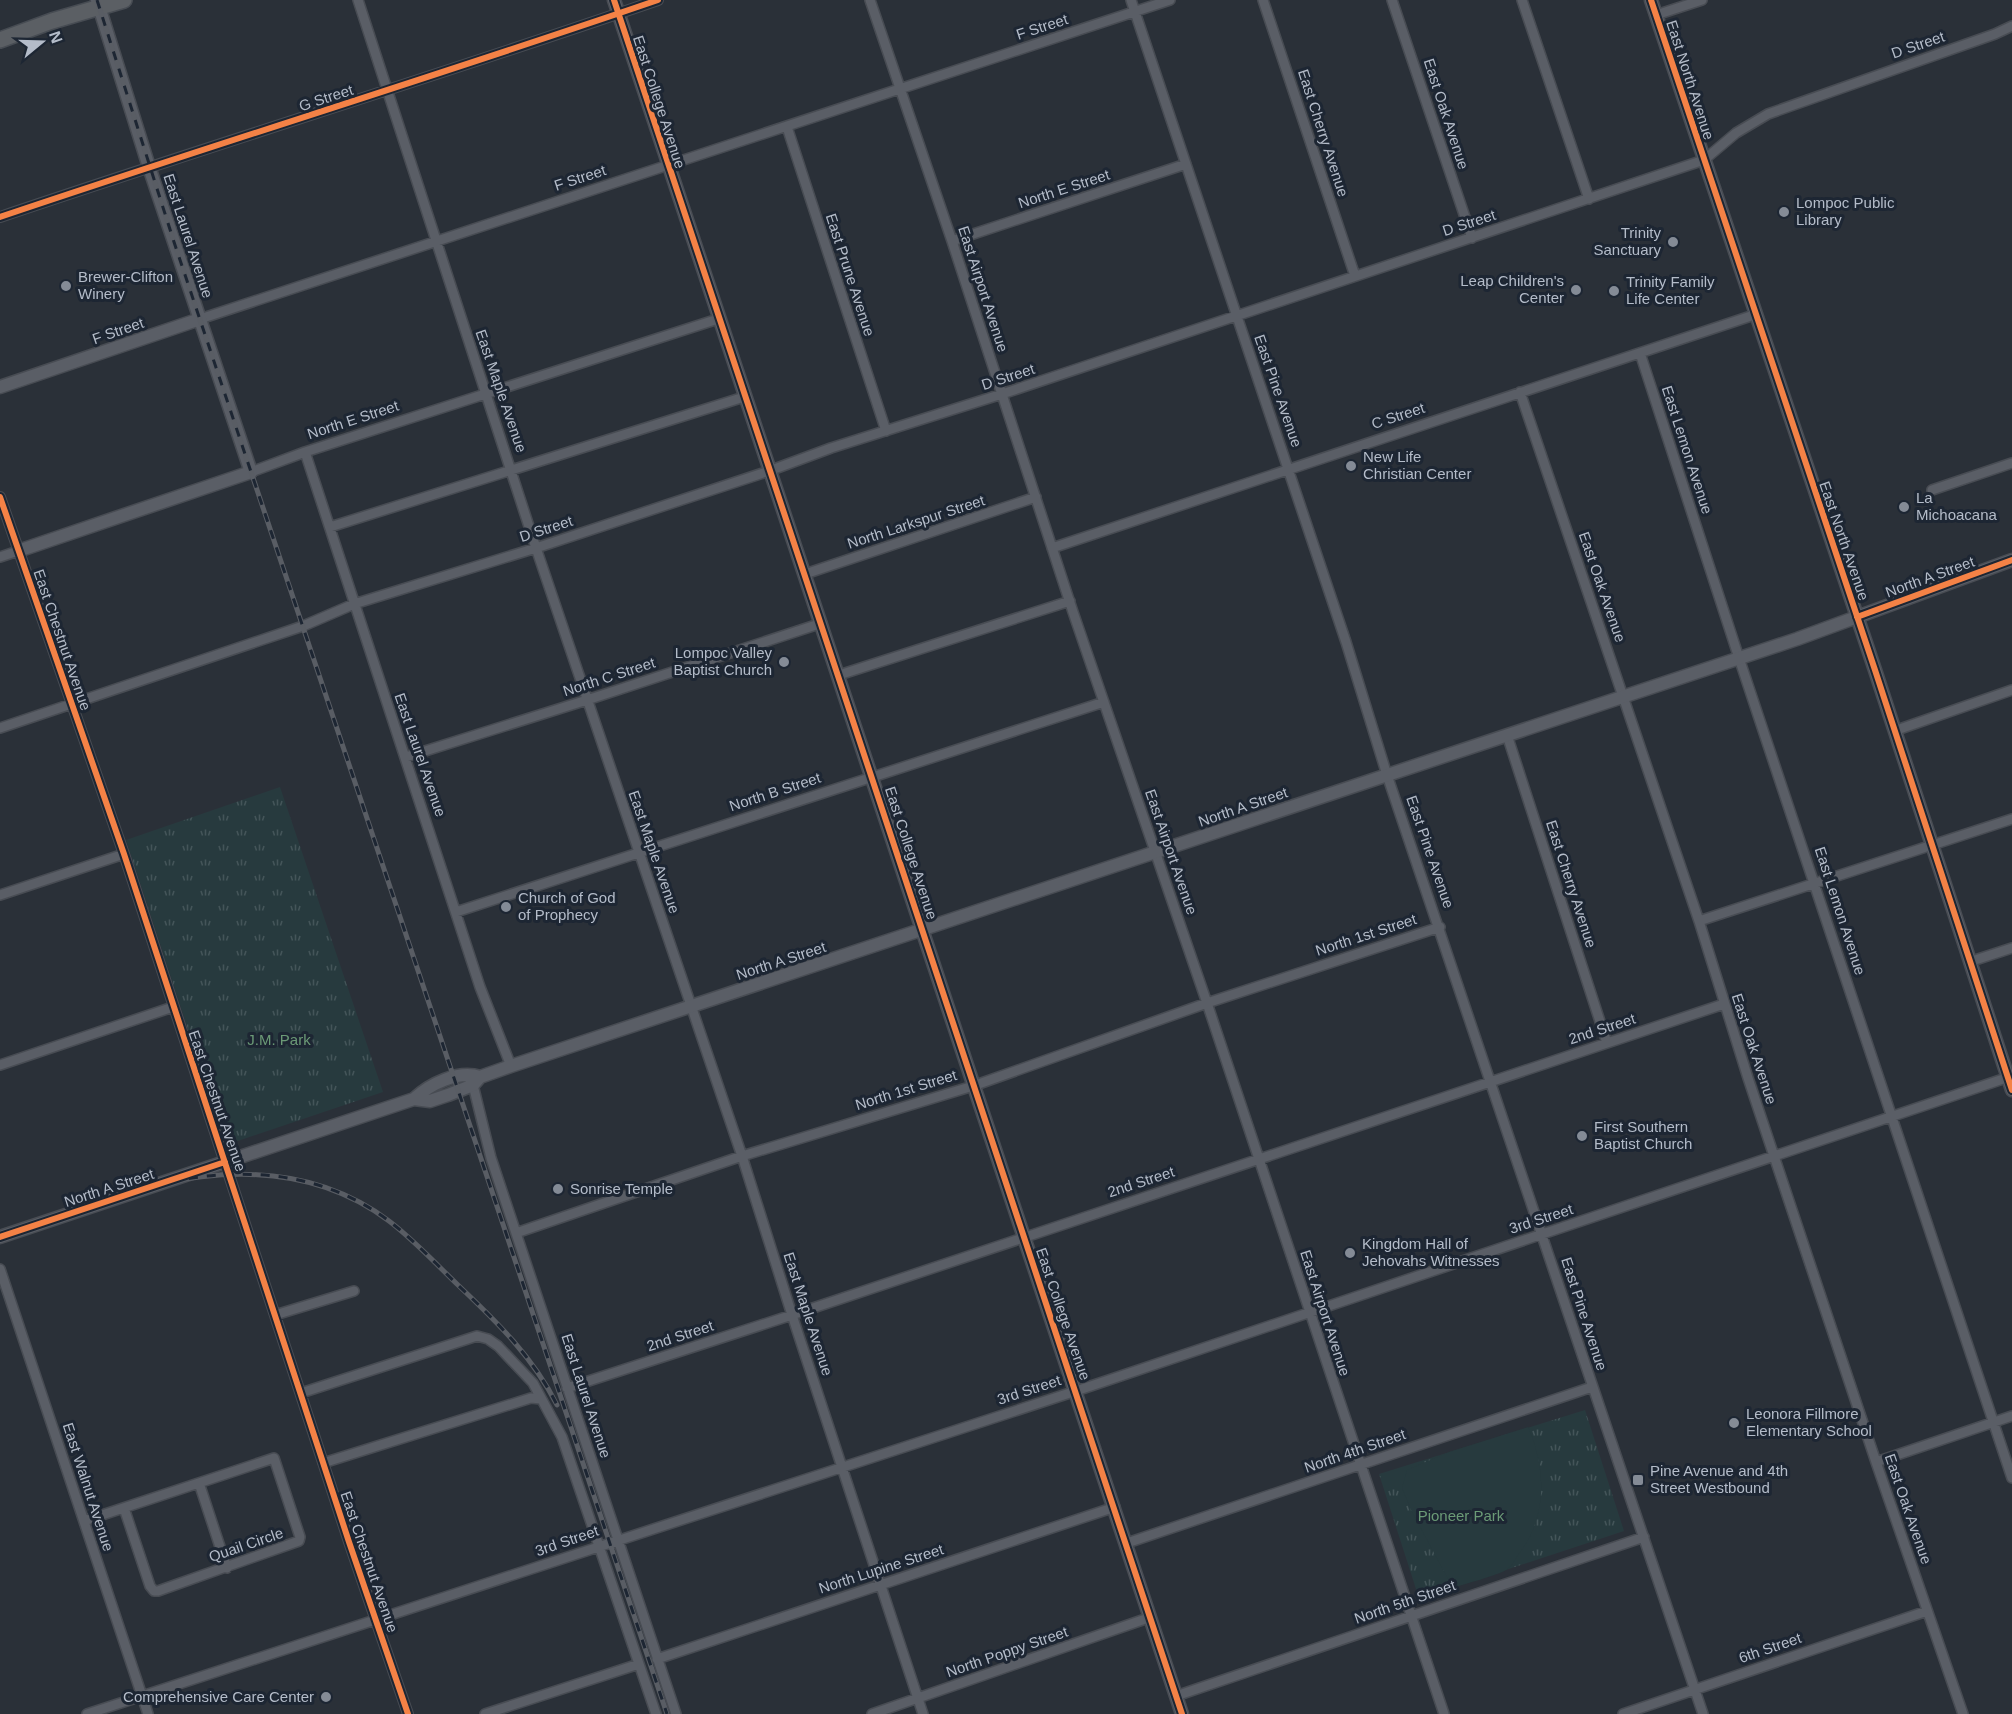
<svg xmlns="http://www.w3.org/2000/svg" width="2012" height="1714" viewBox="0 0 2012 1714" font-family="Helvetica,sans-serif">
	<style>
		.park { fill: url(#park-tufts) }
		.pitch { fill: #273a3e }
		.lines { fill: none; stroke-linecap: round; stroke-linejoin: round }
		.minor-casing { stroke: #484c53; stroke-width: 12 }
		.tertiary-casing { stroke: #484c53; stroke-width: 15 }
		.trunk-casing { stroke: #474c53; stroke-width: 18 }
		.minor { stroke: #5a5e66; stroke-width: 9 }
		.tertiary { stroke: #5a5e66; stroke-width: 12 }
		.trunk { stroke: #5b5f64; stroke-width: 15 }
		.rail-casing { stroke: #595d64; stroke-width: 5 }
		.rail { stroke: #1d2633; stroke-width: 3; stroke-dasharray: 9; stroke-linecap: butt }
		.cycleway-casing { stroke: #1d2633; stroke-width: 10 }
		.cycleway { stroke: #f48246; stroke-width: 6 }
		.poi-dot { fill: #848b96; stroke: #1d2633; stroke-width: 2 }
		.labels { text-anchor: middle; stroke-width: 6; stroke-linejoin: round; paint-order: stroke }
		.street-label { font-size: 15px; fill: #b4bcc9; stroke: #1d2633 }
		.poi-label { font-size: 15px; fill: #b4bcc9; stroke: #1d2633; text-anchor: start }
		.park-label { font-size: 15px; fill: #6b9a76; stroke: #1d2633 }
	</style>
	<defs>
		<pattern id="park-tufts" width="24" height="20" patternUnits="userSpaceOnUse" patternTransform="scale(1.5)"><rect width="24" height="20" fill="#273a3e"/><path d="M3 7l-1-3M5 7V3M7 7l1-3M15 17l-1-3M17 17v-4M19 17l1-3" fill="none" stroke="#445559"/></pattern>
	</defs>
	<rect width="100%" height="100%" fill="#2a3038"/>
	<path class="park" d="M280 787 383 1092 226 1145 126 840Z
		M1585 1410 1624 1531 1427 1596 1417 1592 1379 1474Z"/>
	<path class="pitch" d="M1528 1427C1547 1469 1547 1519 1518 1555 1515 1560 1511 1567 1506 1570 1499 1575 1464 1584 1453 1588L1412 1512 1402 1488 1407 1470 1449 1452Z"/>
	<g class="lines">
		<defs>
			<path id="minor" d="M358 0 536 548 742 1156 792 1315 923 1714
				M870 0 952 241 1073 612 1207 1003 1444 1714
				M1131 0 1346 642 1387 775 1703 1714
				M1263 0 1355 276
				M1392 0 1472 238
				M1522 0 1589 199
				M1656 15 1702 0
				M787 127 886 431
				M0 217C219 143 440 75 658 0
				M952 241 1186 164
				M200 319 1170 0
				M1640 353 1739 658 2012 1478
				M1520 392 1699 921 1748 1078 1876 1462 1963 1714
				M305 452 480 987 511 1066
				M251 472 305 452 718 319
				M1932 490 2012 463
				M0 497 124 854 349 1542 408 1714
				M330 527 744 397
				M1052 548 1754 315
				M0 557 18 551
				M805 574 1036 497
				M839 675 1070 601
				M0 728 303 626 354 604 536 548 769 471 831 448 1002 394 1704 160 1736 133 1768 114 1995 34 2012 26
				M1894 731 2012 690
				M1507 735 1607 1043
				M406 757 587 700 822 623
				M0 895 124 854
				M456 912 1104 702
				M1699 921 2012 819
				M1969 962 2012 948
				M0 1065 173 1007
				M473 1085 491 1158 676 1714
				M516 1233 742 1156 973 1086 1207 1003 1440 927
				M0 1269 148 1714
				M275 1315 354 1291
				M567 1388 792 1315 1724 1004
				M301 1393 477 1336 488 1339 498 1346 533 1383 562 1437 656 1714
				M1876 1462 2012 1416
				M323 1463 531 1398 541 1399
				M199 1483 227 1568
				M84 1521 274 1458 300 1537 299 1541 158 1591H154L150 1586 124 1508
				M1127 1543 1592 1387
				M657 1659 1115 1507
				M1176 1696 1644 1537
				M87 1714 1076 1391 2012 1076
				M485 1714 639 1664
				M872 1714 1151 1617
				M1623 1714 1927 1611"/>
			<path id="tertiary" d="M614 0 1182 1714
				M1651 0 1875 670 2012 1090
				M0 387 200 319
				M18 551 251 472 149 167 97 0
				M414 1099C430 1084 458 1070 480 1077
				M0 1237 414 1099 430 1101 448 1095 473 1085 480 1077 511 1066 1797 639 2012 560"/>
			<path id="trunk" d="M0 40 52 21 124 0"/>
		</defs>
		<use href="#minor" class="minor-casing"/>
		<use href="#tertiary" class="tertiary-casing"/>
		<use href="#trunk" class="trunk-casing"/>
		<use href="#minor" class="minor"/>
		<use href="#tertiary" class="tertiary"/>
		<use href="#trunk" class="trunk"/>
		<defs>
			<path id="rail" d="M97 0 174 242 667 1714
				M0 1237 159 1184C240 1166 321 1170 389 1221 414 1240 436 1264 459 1286 497 1322 533 1357 557 1405"/>
		</defs>
		<use href="#rail" class="rail-casing"/>
		<use href="#rail" class="rail"/>
		<defs>
			<path id="cycleway" d="M614 0 1182 1714
				M1651 0 1875 670 2012 1090
				M0 217C219 143 440 75 658 0
				M0 497 124 854 349 1542 408 1714
				M1857 617 2012 560
				M0 1237 225 1162"/>
		</defs>
		<use href="#cycleway" class="cycleway-casing"/>
		<use href="#cycleway" class="cycleway"/>
	</g>
	<g class="poi-dot">
		<circle cx="1784" cy="212" r="6"/>
		<circle cx="1673" cy="242" r="6"/>
		<circle cx="66" cy="286" r="6"/>
		<circle cx="1576" cy="290" r="6"/>
		<circle cx="1614" cy="291" r="6"/>
		<circle cx="1351" cy="466" r="6"/>
		<circle cx="1904" cy="507" r="6"/>
		<circle cx="784" cy="662" r="6"/>
		<circle cx="506" cy="907" r="6"/>
		<circle cx="1582" cy="1136" r="6"/>
		<circle cx="558" cy="1189" r="6"/>
		<circle cx="1350" cy="1253" r="6"/>
		<circle cx="1734" cy="1423" r="6"/>
		<rect x="1632" y="1474" width="12" height="12" rx="3"/>
		<circle cx="326" cy="1697" r="6"/>
	</g>
	<g class="labels">
		<g class="street-label">
			<text transform="translate(1042 27) rotate(-18)" y="5">F Street</text>
			<text transform="translate(1918 45) rotate(-19)" y="5">D Street</text>
			<text transform="translate(1690 80) rotate(72)" y="5">East North Avenue</text>
			<text transform="translate(326 98) rotate(-18)" y="5">G Street</text>
			<text transform="translate(659 102) rotate(72)" y="5">East College Avenue</text>
			<text transform="translate(1446 114) rotate(72)" y="5">East Oak Avenue</text>
			<text transform="translate(1323 133) rotate(72)" y="5">East Cherry Avenue</text>
			<text transform="translate(580 178) rotate(-18)" y="5">F Street</text>
			<text transform="translate(1064 189) rotate(-18)" y="5">North E Street</text>
			<text transform="translate(1469 223) rotate(-18)" y="5">D Street</text>
			<text transform="translate(188 236) rotate(72)" y="5">East Laurel Avenue</text>
			<text transform="translate(850 275) rotate(72)" y="5">East Prune Avenue</text>
			<text transform="translate(983 289) rotate(72)" y="5">East Airport Avenue</text>
			<text transform="translate(118 331) rotate(-19)" y="5">F Street</text>
			<text transform="translate(1008 377) rotate(-18)" y="5">D Street</text>
			<text transform="translate(501 391) rotate(71)" y="5">East Maple Avenue</text>
			<text transform="translate(1278 391) rotate(71)" y="5">East Pine Avenue</text>
			<text transform="translate(1398 416) rotate(-18)" y="5">C Street</text>
			<text transform="translate(353 420) rotate(-18)" y="5">North E Street</text>
			<text transform="translate(1687 450) rotate(72)" y="5">East Lemon Avenue</text>
			<text transform="translate(916 522) rotate(-18)" y="5">North Larkspur Street</text>
			<text transform="translate(546 529) rotate(-18)" y="5">D Street</text>
			<text transform="translate(1844 541) rotate(71)" y="5">East North Avenue</text>
			<text transform="translate(1930 577) rotate(-20)" y="5">North A Street</text>
			<text transform="translate(1602 587) rotate(71)" y="5">East Oak Avenue</text>
			<text transform="translate(62 640) rotate(71)" y="5">East Chestnut Avenue</text>
			<text transform="translate(609 677) rotate(-18)" y="5">North C Street</text>
			<text transform="translate(420 755) rotate(71)" y="5">East Laurel Avenue</text>
			<text transform="translate(775 792) rotate(-18)" y="5">North B Street</text>
			<text transform="translate(1243 807) rotate(-19)" y="5">North A Street</text>
			<text transform="translate(654 852) rotate(71)" y="5">East Maple Avenue</text>
			<text transform="translate(1171 852) rotate(71)" y="5">East Airport Avenue</text>
			<text transform="translate(1430 852) rotate(71)" y="5">East Pine Avenue</text>
			<text transform="translate(911 853) rotate(72)" y="5">East College Avenue</text>
			<text transform="translate(1571 884) rotate(72)" y="5">East Cherry Avenue</text>
			<text transform="translate(1840 911) rotate(72)" y="5">East Lemon Avenue</text>
			<text transform="translate(1366 935) rotate(-18)" y="5">North 1st Street</text>
			<text transform="translate(781 961) rotate(-18)" y="5">North A Street</text>
			<text transform="translate(1602 1029) rotate(-18)" y="5">2nd Street</text>
			<text transform="translate(1754 1049) rotate(72)" y="5">East Oak Avenue</text>
			<text transform="translate(906 1090) rotate(-17)" y="5">North 1st Street</text>
			<text transform="translate(217 1101) rotate(71)" y="5">East Chestnut Avenue</text>
			<text transform="translate(1141 1182) rotate(-18)" y="5">2nd Street</text>
			<text transform="translate(109 1188) rotate(-18)" y="5">North A Street</text>
			<text transform="translate(1541 1219) rotate(-18)" y="5">3rd Street</text>
			<text transform="translate(1325 1313) rotate(72)" y="5">East Airport Avenue</text>
			<text transform="translate(808 1314) rotate(72)" y="5">East Maple Avenue</text>
			<text transform="translate(1063 1314) rotate(71)" y="5">East College Avenue</text>
			<text transform="translate(1584 1314) rotate(72)" y="5">East Pine Avenue</text>
			<text transform="translate(680 1336) rotate(-18)" y="5">2nd Street</text>
			<text transform="translate(1029 1390) rotate(-18)" y="5">3rd Street</text>
			<text transform="translate(586 1396) rotate(72)" y="5">East Laurel Avenue</text>
			<text transform="translate(1355 1451) rotate(-19)" y="5">North 4th Street</text>
			<text transform="translate(88 1487) rotate(72)" y="5">East Walnut Avenue</text>
			<text transform="translate(1908 1509) rotate(71)" y="5">East Oak Avenue</text>
			<text transform="translate(567 1541) rotate(-19)" y="5">3rd Street</text>
			<text transform="translate(246 1545) rotate(-19)" y="5">Quail Circle</text>
			<text transform="translate(369 1562) rotate(71)" y="5">East Chestnut Avenue</text>
			<text transform="translate(881 1569) rotate(-18)" y="5">North Lupine Street</text>
			<text transform="translate(1405 1602) rotate(-19)" y="5">North 5th Street</text>
			<text transform="translate(1770 1648) rotate(-19)" y="5">6th Street</text>
			<text transform="translate(1007 1652) rotate(-19)" y="5">North Poppy Street</text>
		</g>
		<g class="poi-label">
			<text x="1796" y="208">Lompoc Public<tspan x="1796" dy="17">Library</tspan></text>
			<text x="1661" y="238" text-anchor="end">Trinity<tspan x="1661" dy="17">Sanctuary</tspan></text>
			<text x="78" y="282">Brewer-Clifton<tspan x="78" dy="17">Winery</tspan></text>
			<text x="1564" y="286" text-anchor="end">Leap Children's<tspan x="1564" dy="17">Center</tspan></text>
			<text x="1626" y="287">Trinity Family<tspan x="1626" dy="17">Life Center</tspan></text>
			<text x="1363" y="462">New Life<tspan x="1363" dy="17">Christian Center</tspan></text>
			<text x="1916" y="503">La<tspan x="1916" dy="17">Michoacana</tspan></text>
			<text x="772" y="658" text-anchor="end">Lompoc Valley<tspan x="772" dy="17">Baptist Church</tspan></text>
			<text x="518" y="903">Church of God<tspan x="518" dy="17">of Prophecy</tspan></text>
			<text x="1594" y="1132">First Southern<tspan x="1594" dy="17">Baptist Church</tspan></text>
			<text x="570" y="1194">Sonrise Temple</text>
			<text x="1362" y="1249">Kingdom Hall of<tspan x="1362" dy="17">Jehovahs Witnesses</tspan></text>
			<text x="1746" y="1419">Leonora Fillmore<tspan x="1746" dy="17">Elementary School</tspan></text>
			<text x="1650" y="1476">Pine Avenue and 4th<tspan x="1650" dy="17">Street Westbound</tspan></text>
			<text x="314" y="1702" text-anchor="end">Comprehensive Care Center</text>
		</g>
		<g class="park-label">
			<text x="279" y="1045">J.M. Park</text>
			<text x="1461" y="1521">Pioneer Park</text>
		</g>
	</g>
	<g transform="translate(42 42) rotate(71)" stroke="#1d2633" stroke-width="4.5" paint-order="stroke">
	<path d="M0-4.5L10 22L0 15L-10 22Z" fill="#b4bcc9"/>
	<text y="-9" font-size="16" font-weight="bold" text-anchor="middle" fill="#b4bcc9">N</text>
	</g>
</svg>
